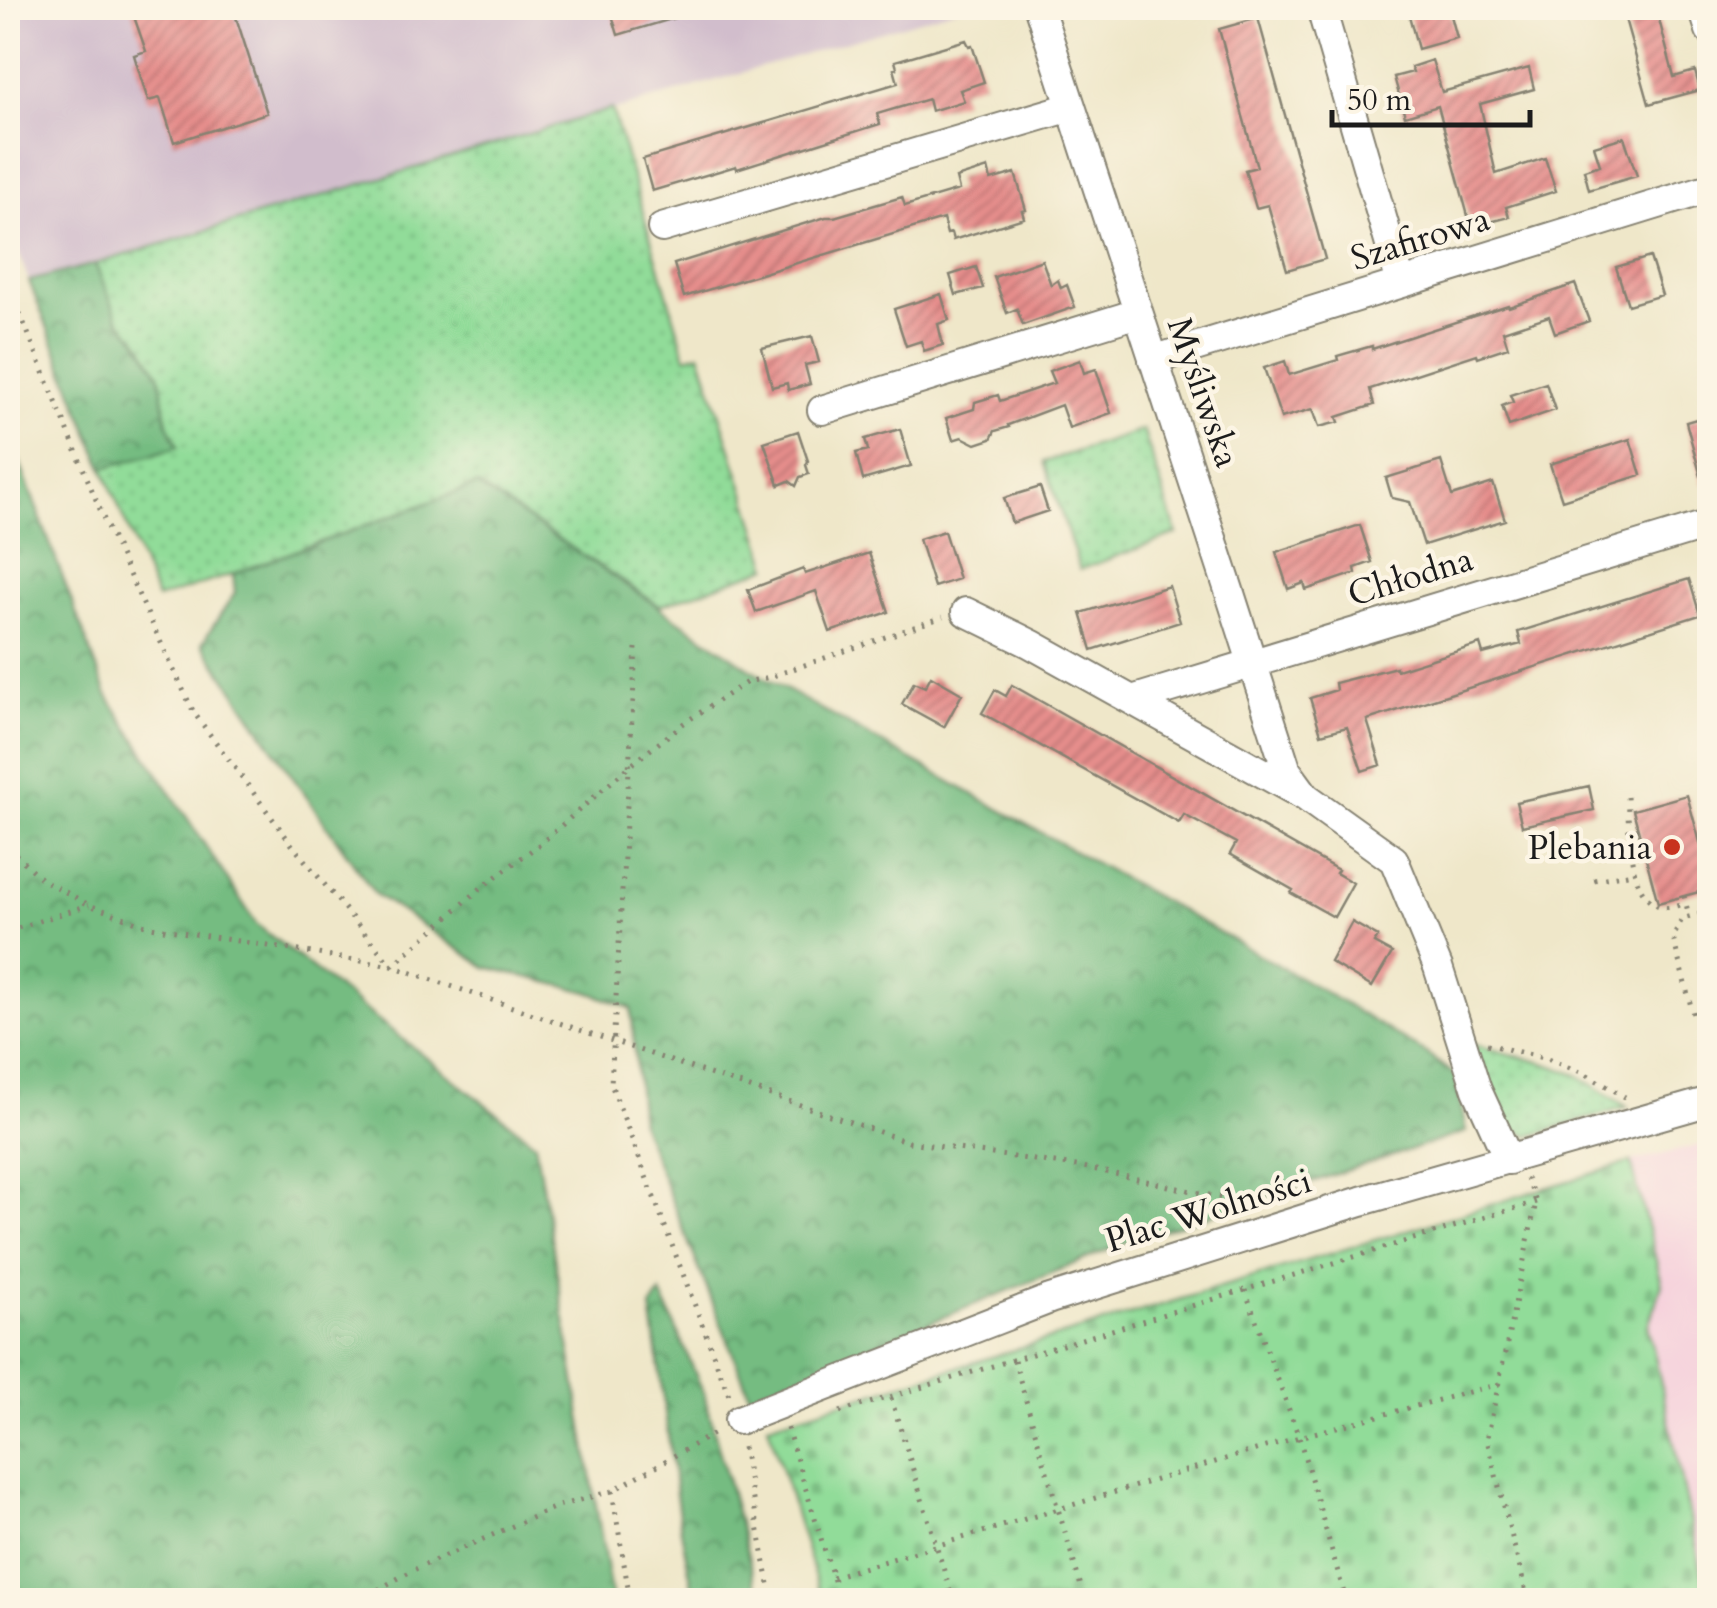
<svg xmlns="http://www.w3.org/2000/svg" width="1717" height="1608" viewBox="0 0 1717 1608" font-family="Cardo,serif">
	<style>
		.built { fill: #f5cfdb }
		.industrial { fill: #d1bdcc }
		.grass { fill: url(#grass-dots); stroke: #567c5a; stroke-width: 2.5 }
		.forest { fill: url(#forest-crowns); stroke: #486c4e; stroke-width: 2.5 }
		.cemetery { fill: url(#cemetery-stones); stroke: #567c5a; stroke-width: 2.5 }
		.building { fill: url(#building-hatch) }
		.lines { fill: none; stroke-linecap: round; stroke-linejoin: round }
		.minor-casing { stroke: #868272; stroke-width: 32 }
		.path { stroke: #868272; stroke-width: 5; stroke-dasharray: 2.5 8; stroke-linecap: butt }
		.minor { stroke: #fff; stroke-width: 28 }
		.poi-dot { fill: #c8321e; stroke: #fcf5e5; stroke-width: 4 }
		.labels { text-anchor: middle; stroke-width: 9; stroke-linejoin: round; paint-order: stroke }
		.street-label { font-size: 35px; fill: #1c1c1c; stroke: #fcf5e5 }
		.poi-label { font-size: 35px; fill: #1c1c1c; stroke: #fcf5e5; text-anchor: end }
	</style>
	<defs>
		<pattern id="grass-dots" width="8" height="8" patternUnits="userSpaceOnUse" patternTransform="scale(2.5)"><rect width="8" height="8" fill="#91dc99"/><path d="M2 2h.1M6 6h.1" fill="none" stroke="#7cbc83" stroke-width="1.8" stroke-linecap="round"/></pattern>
		<pattern id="forest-crowns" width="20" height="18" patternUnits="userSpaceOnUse" patternTransform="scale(2.5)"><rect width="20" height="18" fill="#74bc81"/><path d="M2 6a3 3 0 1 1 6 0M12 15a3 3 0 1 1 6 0" fill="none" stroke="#5e9869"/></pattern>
		<pattern id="cemetery-stones" width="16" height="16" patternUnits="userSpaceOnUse" patternTransform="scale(2.5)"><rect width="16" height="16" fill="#91dc99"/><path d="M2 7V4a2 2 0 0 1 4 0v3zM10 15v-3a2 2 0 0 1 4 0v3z" fill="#7cbc83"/></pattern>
		<pattern id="building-hatch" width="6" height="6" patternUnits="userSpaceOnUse" patternTransform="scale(2.5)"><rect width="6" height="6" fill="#e68e8c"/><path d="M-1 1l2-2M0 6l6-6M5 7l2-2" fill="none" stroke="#ba7372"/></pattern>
	</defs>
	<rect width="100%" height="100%" fill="#fcf5e5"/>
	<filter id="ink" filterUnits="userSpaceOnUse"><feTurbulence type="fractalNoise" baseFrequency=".01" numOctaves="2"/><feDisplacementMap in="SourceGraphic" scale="20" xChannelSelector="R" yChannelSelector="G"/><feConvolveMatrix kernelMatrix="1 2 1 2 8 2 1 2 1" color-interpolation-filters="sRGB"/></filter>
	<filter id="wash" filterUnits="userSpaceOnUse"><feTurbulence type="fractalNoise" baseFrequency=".0048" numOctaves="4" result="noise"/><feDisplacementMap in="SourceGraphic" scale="40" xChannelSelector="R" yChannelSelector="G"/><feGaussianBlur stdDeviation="2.25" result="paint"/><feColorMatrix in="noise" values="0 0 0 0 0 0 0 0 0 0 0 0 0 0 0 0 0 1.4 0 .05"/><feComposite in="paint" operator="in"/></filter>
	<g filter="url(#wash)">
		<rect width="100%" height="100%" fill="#efe7c9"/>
		<path class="built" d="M1709 1143V1600L1648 1324 1662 1284 1631 1162Z"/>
		<path class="industrial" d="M8 8H960L95 264 29 281 8 224Z"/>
		<path class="grass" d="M612 109 686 357 700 353 769 567 660 606 477 485 233 574 157 599 103 468 177 446 167 422 159 374 137 339 120 322 95 264Z
			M1143 430 1177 534 1080 570 1044 462Z
			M1472 1044 1547 1064 1577 1075 1627 1107 1530 1136 1510 1128 1503 1120Z"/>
		<path class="forest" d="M95 264 120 322 137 339 159 374 167 422 178 447 103 468 29 281Z
			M8 432 107 695 257 925 535 1143 612 1600H8Z
			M477 485 760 675 1313 985 1429 1055 1456 1076 1466 1132 1130 1241 750 1396 641 1124 631 1008 588 992 486 967 375 894 287 769 202 643 235 593 233 574Z
			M661 1293 704 1394 760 1600H695L681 1531 651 1307Z"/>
		<path class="cemetery" d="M1631 1162 1662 1284 1648 1325 1708 1600H822L768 1425Z"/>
		<g id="blocks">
			<path class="building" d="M131 8H233L267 113 174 142 160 98 148 101 134 55 146 51Z
				M610 8H691L692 13 618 35Z
				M1407 8H1449L1457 38 1418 49Z
				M1622 8H1656L1674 77 1695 71 1700 90 1649 104Z
				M1258 18 1325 259 1287 270 1268 205 1256 208 1245 170 1257 167 1219 29Z
				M966 40 969 46 972 45 984 82 960 90 964 101 931 111 928 99 877 114 880 124 737 169 736 166 652 191 643 159 898 83 894 69 897 68 895 61Z
				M1432 60 1442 92 1529 68 1534 89 1480 104 1496 174 1545 158 1556 191 1506 207 1509 217 1471 227 1438 106 1405 116 1394 77 1413 72 1411 67Z
				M1624 137 1637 176 1589 190 1584 170 1600 165 1594 146Z
				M988 168 991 180 1015 173 1026 210 1022 211 1024 218 953 240 951 233 947 234 943 219 684 297 674 264 826 217H834L902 197 905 206 959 190 956 178Z
				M1650 257 1662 295 1628 305 1616 267Z
				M1042 260 1051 285 1058 280 1061 288 1067 285 1075 307 1023 325 1017 309 1007 313 994 277Z
				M976 267 983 288 956 295 950 275Z
				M1575 284 1589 321 1555 333 1549 316 1503 331 1508 347 1478 357 1477 354 1370 389 1374 405 1337 417 1339 422 1319 427 1313 409 1281 418 1264 368 1285 361 1289 375 1338 360 1337 356 1372 346V349L1508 305 1509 307Z
				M941 294 949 320 938 324 943 345 924 351 921 341 906 346 894 309Z
				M812 336 819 362 805 365 810 384 788 390 787 383 772 387 762 348Z
				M1080 360 1084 373 1096 369 1111 413 1069 428 1061 405 1008 425 1009 427 995 431 991 439 976 444 962 437 953 440 946 418 974 409 975 402 998 395 1000 401 1054 383 1049 371Z
				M1546 383 1555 410 1509 426 1502 406 1513 402 1510 395Z
				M1710 415V483L1703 484 1686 422Z
				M900 429 911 466 863 480 856 453 868 450 865 439Z
				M798 431 808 461 806 465 809 474 800 477 796 486 789 481 779 485 764 442Z
				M1630 439 1641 475 1562 500 1550 464Z
				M1441 461 1452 496 1493 483 1505 520 1424 545 1410 502 1392 498 1386 478Z
				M1040 487 1048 511 1012 523 1004 498Z
				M1360 525 1372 562 1355 568 1356 573 1306 590 1304 583 1288 589 1276 552Z
				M944 531 959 579 934 587 919 539Z
				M869 553 889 612 830 632 816 591 756 612 748 590 803 569 805 574Z
				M1689 579 1700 615 1367 720 1381 765 1362 771 1347 727 1321 734 1310 698 1336 690 1335 683 1396 667 1397 670 1480 644 1483 654 1521 644 1518 632Z
				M1169 586 1180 622 1092 650 1081 613Z
				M931 676 962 694 944 727 902 704 914 682 925 687Z
				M1012 685 1338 870 1336 873 1353 883 1334 917 1291 893 1293 890 1230 854 1236 843 1184 815 1179 823 982 713 995 690 1006 696Z
				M1589 786 1594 810 1522 826 1516 802Z
				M1687 795 1710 879V889L1658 903 1633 810Z
				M1352 922 1378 937 1374 943 1392 953 1372 987 1330 962Z"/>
		</g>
	</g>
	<g filter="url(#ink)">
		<use href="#blocks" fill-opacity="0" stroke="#868272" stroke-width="2.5"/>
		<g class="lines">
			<defs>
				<path id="minor" d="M1039 8C1121 262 1206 516 1287 771L1306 797
					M1321 8 1401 283
					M1703 8 1710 30
					M662 228 1071 107
					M1153 360 1710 188
					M822 410 1138 313
					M966 612 1031 644 1306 797 1394 860 1438 967 1477 1090 1509 1160
					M1132 700 1710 524
					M739 1420 1050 1299 1361 1201 1710 1101"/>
			</defs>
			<use href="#minor" class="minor-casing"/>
			<path class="path" d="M1704 56 1710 77
				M8 284 110 534 194 713 293 846 390 964
				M636 648 611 1084 730 1398
				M1627 797C1630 827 1625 896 1662 907 1669 909 1679 905 1686 903
				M8 847 40 878 89 905 151 927 392 966 909 1142 1083 1167 1259 1206
				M1594 880 1633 873
				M1684 896 1689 916
				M1710 911 1682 919 1673 938 1694 1018 1710 1025
				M8 929H15L89 905
				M392 966 482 887 540 844 631 765 684 723 747 682 770 677 943 617
				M1487 1044 1547 1059 1586 1074 1625 1097
				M1527 1178 1536 1202 1487 1440 1528 1600
				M1245 1290 1299 1437 1346 1600
				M1014 1360 1085 1600
				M891 1398 953 1600
				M840 1412 1536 1202
				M787 1428 840 1600
				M743 1447 772 1600
				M612 1491 630 1600
				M832 1577 1299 1437 1499 1384
				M360 1600 411 1571 558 1506 612 1491 718 1431"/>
			<use href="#minor" class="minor"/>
		</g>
	</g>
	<circle class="poi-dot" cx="1672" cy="847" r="10"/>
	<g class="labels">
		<g class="street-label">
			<text transform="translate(1420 238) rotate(-17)" y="12">Szafirowa</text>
			<text transform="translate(1204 392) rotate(71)" y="12">Myśliwska</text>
			<text transform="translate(1410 576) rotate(-17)" y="12">Chłodna</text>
			<text transform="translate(1208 1210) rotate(-17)" y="12">Plac Wolności</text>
		</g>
		<g class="poi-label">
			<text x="1652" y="859">Plebania</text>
		</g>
	</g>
	<rect width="1717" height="1608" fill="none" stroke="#fcf5e5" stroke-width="40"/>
	<path d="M1332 110v15h198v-15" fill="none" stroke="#1c1c1c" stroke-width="5"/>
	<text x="1347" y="110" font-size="30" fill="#1c1c1c" stroke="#fcf5e5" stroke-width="8" paint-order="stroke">50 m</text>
</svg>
